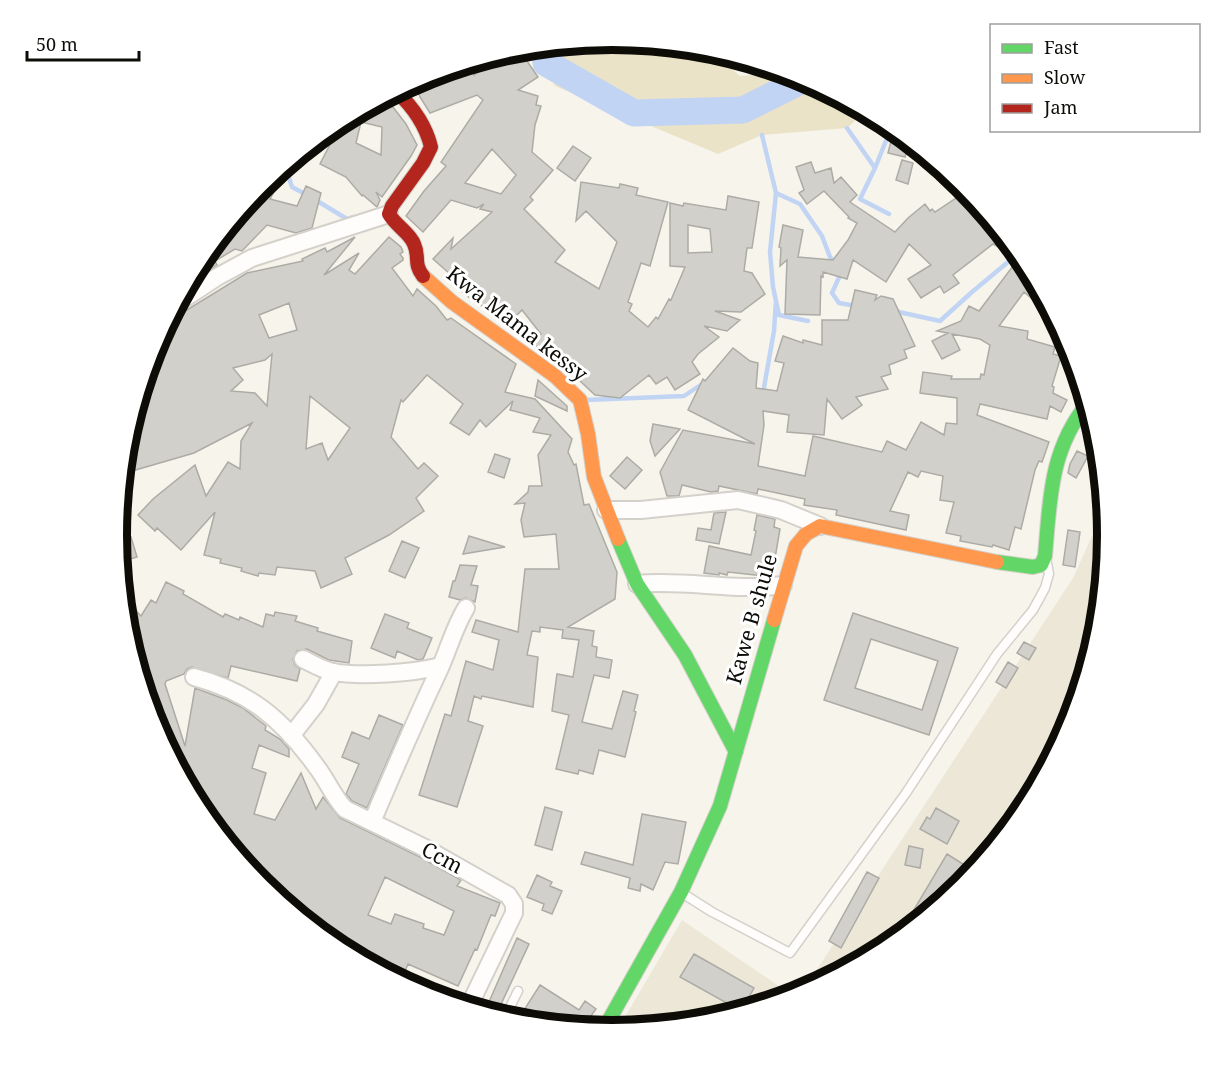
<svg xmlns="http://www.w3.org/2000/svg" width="1224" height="1069" viewBox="0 0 1224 1069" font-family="'Noto Serif',serif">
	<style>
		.built { fill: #ece7d7 }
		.green { fill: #ebe3c7 }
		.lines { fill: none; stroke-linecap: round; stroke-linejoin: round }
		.stream { stroke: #c1d4f4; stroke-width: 4.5 }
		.river { stroke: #c1d4f4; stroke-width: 27 }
		.building { fill: #d2d0ca; stroke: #adaba5; stroke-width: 1.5; fill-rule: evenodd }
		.lane-casing { stroke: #d4d1cb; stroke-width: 11 }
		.street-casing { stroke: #d4d1cb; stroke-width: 20 }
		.fast-casing { stroke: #d4d1cb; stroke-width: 16 }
		.slow-casing { stroke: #d4d1cb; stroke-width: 16 }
		.jam-casing { stroke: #d4d1cb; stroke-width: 16 }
		.lane { stroke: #fefdfc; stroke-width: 8 }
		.street { stroke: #fefdfc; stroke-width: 16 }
		.fast { stroke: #63d668; stroke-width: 14 }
		.slow { stroke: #ff974d; stroke-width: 14 }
		.jam { stroke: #b3261e; stroke-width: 14 }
		.labels { text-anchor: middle; stroke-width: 6; stroke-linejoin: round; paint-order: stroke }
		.street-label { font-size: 21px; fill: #0d0c07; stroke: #fff }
		.rim { fill: none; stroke: #0d0c07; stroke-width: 8 }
	</style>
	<rect width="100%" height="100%" fill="#f7f4ec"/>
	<path class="built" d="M1105 507 1107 535 1098 632 1070 724 1024 810 962 885 887 947 817 984 810 980 1073 578Z
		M682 920 792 995 708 1021 618 1029Z"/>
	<path class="green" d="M612 39 709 49 740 76 787 72 802 77 866 111 847 128 762 135 718 154 555 86 530 47Z"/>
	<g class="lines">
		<path class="stream" d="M847 128 875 168 860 199 889 214
			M762 135 776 193 800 204 822 236 830 257 837 264
			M285 165 292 187 307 195
			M875 168 892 126
			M776 193 770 252 773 287 779 315 808 321
			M314 199 347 219 354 217
			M841 273 832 293 839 303 856 306
			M894 311 940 321 972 292 1008 262
			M763 393 774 331 776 301
			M586 400 684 396 705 382"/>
		<path class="river" d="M546 45V63L634 113 743 110 805 79"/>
	</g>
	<path class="building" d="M518 48 538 77 518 90 538 96 536 105 541 106 535 125 532 152 553 170 530 197 533 200 524 209 565 250 555 262 599 289 617 242 586 211 576 221 581 182 619 188 620 184 638 188 636 195 668 202 650 266 641 263 628 302 632 304 629 311 648 327 656 317 658 319 669 299 671 300 685 267 670 266V203L683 206 684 203 726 210 728 196 759 202 752 248H747L744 271 752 273 765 294 741 312 715 311 740 320 727 331 704 326 719 337 698 354 692 362 700 374 675 390 667 377 656 384 649 375 620 398 595 395 563 365 537 347 534 338 541 334 522 310 515 317 506 307 501 315 476 303 455 286 459 282 433 259 453 238 451 249 492 212 480 209 484 204 477 208 451 200 423 232 406 216 424 191 446 166 441 162 483 100 477 95 430 113 420 97 414 81 423 77 471 62 474 75 511 50ZM492 149 516 175 501 194 465 183ZM688 225 710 229 712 252 688 253Z
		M384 97 383 109 393 107 406 124 417 145 411 156 382 197 376 192 380 200 377 207 363 195 362 196 346 177 320 164 336 133 341 135 344 118ZM361 122 382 127 381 155 356 143Z
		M893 133 904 136 910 141 905 157 888 153Z
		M573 146 591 158 575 181 557 168Z
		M902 160 913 163 908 184 896 180Z
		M811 162 815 173 831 168 834 183 841 177 857 195 850 202 895 232 908 218 925 204 930 211 932 209 935 212 956 198 959 182 1009 241 1004 250 993 244 953 275 959 283 944 293 940 286 921 298 908 279 931 265 909 244 886 282 853 260 847 279 823 272V277L821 276 820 315 785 314 787 260 780 266 781 248 779 247 783 225 803 230 798 257 833 260 848 240 857 223 848 218 849 217 824 191 807 204 799 193 804 190 796 167Z
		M262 184 274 192 270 199 297 206 306 186 321 193 312 228 296 233 267 225 242 251 235 249 215 261 217 265 187 285 200 259 216 240 231 226 233 229 254 202 250 199Z
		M355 237 324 275 359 253 349 270 355 274 389 237 401 247 403 252 400 254 403 258V260L392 268 413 296 417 289 436 306 447 320 451 318 516 364 505 392 535 399 572 439 568 452 574 465 576 464 584 505 589 504 617 572 615 599 568 627 594 631 592 646 597 647 596 657 612 660 609 678 594 675 582 722 612 729 623 691 638 695 634 711 636 712 625 757 599 750 593 774 579 770 578 774 556 769 569 715 552 711 557 674 573 677 579 640 562 638 563 630 540 627V632L532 631 527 655 538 657 533 707 482 696 481 699 474 696 468 721 483 726 457 807 419 795 445 714 451 716 466 661 493 670 499 640 472 632 476 620 518 632 525 569H559L556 534 524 537 521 520 525 503 515 504 528 492 529 486H542L538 455 551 435 533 432 540 418 510 410 513 401 486 427 480 420 469 435 450 423 463 404 427 375 403 402 401 400 391 437 418 469 424 463 438 476 416 498 424 511 389 535 345 558 352 574 321 588 315 571 277 567 275 575 259 573 258 576 241 571 242 568 220 563 221 559 204 555 215 512 181 550 157 528 155 531 138 515 153 499 195 465 206 496 228 462 240 469 241 441 252 423 194 453 132 471 125 448 126 437 154 345 171 313H182L247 273 303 261 302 259 325 248 327 252ZM289 303 297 330 269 338 259 315ZM272 354 267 406 255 393 231 391 243 380 233 368 265 360ZM310 396 350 428 328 460 322 443 306 449Z
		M1013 266 1037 284 1040 288 1032 299 1024 292 999 326 1028 331 1027 339 1055 347 1053 354 1061 356 1052 386 1054 387 1053 393 1067 400 1061 412 1050 406 1047 419 980 404 977 415 1049 442 1042 462 1039 461 1035 470 1021 529 1015 527 1009 550 993 545 992 547 960 541 961 536 946 533 954 502 940 500 943 476 921 471 918 477 908 472 890 511 909 515 906 530 836 515 837 510 804 505 805 499 758 489 757 494 719 486 718 491 711 492 682 485 679 496H667L660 472 683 430 755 444 688 410 703 379 705 381 733 348 750 361 758 363 756 388 777 391 784 363 775 361 783 336 803 343V340L822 345V320H848L855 290 877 295 875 300 881 296 893 299 915 346 904 350 907 358 889 365 891 374 881 377 888 389 856 397 862 405 842 419 827 399 824 435 787 432 789 415 763 411 764 425 758 466 805 476 813 436 882 452 887 441 906 450 921 422 944 435 946 423 957 424V398L920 393 923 372 952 376 951 379H980L981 374 984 375 990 345 980 339 952 334 960 350 942 359 932 341 948 333 937 331 961 321 969 306 979 311Z
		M538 380 567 406V411L535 396Z
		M653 424 680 429 655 456 650 441Z
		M1077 451 1088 456 1076 478 1068 473 1070 464Z
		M495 454 510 459 504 478 488 472Z
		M627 457 642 470 625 489 610 476Z
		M726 512 719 544 696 540 698 528 711 530 714 513Z
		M757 515 775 519 774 527 780 529 775 558 778 559 775 570 767 568 764 576 728 572 727 575 719 573V575L704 573 709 546 751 555 756 531 754 530Z
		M1068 530 1080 532 1075 567 1063 565Z
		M469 536 505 547 463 554Z
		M131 537 137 557 123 561 122 558 119 559 117 542Z
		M402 541 419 548 405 578 389 571Z
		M460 565 477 566 471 585 478 586 475 602 466 598 460 600 449 597 453 581H455Z
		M166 582 184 591 183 594 223 617 225 614 239 620 240 617 263 627 266 614 274 616 275 612 297 616 295 621 318 628 317 631 352 641 349 663 329 660 307 649 297 651 293 659 295 665 300 669 297 681 231 666 228 678 192 667 187 669 184 674 166 681 165 684 185 746 195 688 227 700 243 708 266 726 265 730 280 739 289 749V757L259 745 252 768 266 773 254 814 275 820 301 773 316 809 323 797 340 818 420 857 461 880 457 886 500 903 495 916 491 915 477 950 475 949 458 986 408 964 401 981 336 946 261 884 200 809 154 724 131 648 133 643 128 638 126 631 124 611 130 605 141 616 151 600 156 603ZM385 877 454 911 444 935 423 928 424 924 395 914 391 924 368 915Z
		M853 613 958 648 929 735 824 700ZM871 639 938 661 922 710 855 688Z
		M385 614 409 623 407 628 432 638 423 659 418 660 397 651 395 658 371 648Z
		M1024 642 1036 648 1029 660 1017 653Z
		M1008 662 1018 668 1006 688 996 682Z
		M379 715 403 725 367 808 352 801 346 794 359 764 342 757 352 732 369 739Z
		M545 807 562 812 552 850 535 845Z
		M936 808 959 821 947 844 920 829 927 817 930 819Z
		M642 814 686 822 678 864 665 862 653 890 641 884 640 891 628 888 630 878 581 864 585 852 633 865Z
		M909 846 923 849 920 868 905 865Z
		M947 854 974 871 962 885 900 936 899 935Z
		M867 872 879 878 841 948 829 941Z
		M537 875 552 882 550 886 562 891 552 914 542 910 544 904 527 897Z
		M517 938 529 944 496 1015 485 1011Z
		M694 954 754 988 741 1011 680 977Z
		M540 985 579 1010 585 1001 596 1009 583 1027 517 1021Z"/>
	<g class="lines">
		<defs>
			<path id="lane" d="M682 893 712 912 790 953 906 793 997 654 1033 610 1045 588 1049 574 1047 563
				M505 1017 518 991"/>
			<path id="street" d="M176 304 217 277 252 258 389 214
				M606 510H641L738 500 781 510 820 526
				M637 584C686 579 734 592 783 585
				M303 659C313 664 323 670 333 672 360 677 414 673 441 666
				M194 677C250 692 282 719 316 766 327 780 333 796 345 809L425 848 508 895 514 904V913L469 1006
				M291 736 316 704 334 672
				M372 822C394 770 416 719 440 668 449 648 454 628 466 608"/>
			<path id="fast" d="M618 539 637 584 685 655 736 752
				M997 562 1033 567 1041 565 1045 556C1050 499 1050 449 1088 403
				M604 1029 681 892 720 806 774 620"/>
			<path id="slow" d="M423 276 452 302 555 376 580 400 588 434 594 477 618 539
				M774 620 796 546 806 534 820 526 997 562"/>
			<path id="jam" d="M396 91C412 106 426 126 431 147L423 163 392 206 389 214C396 226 410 233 414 244 420 257 413 263 423 276"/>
		</defs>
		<use href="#lane" class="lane-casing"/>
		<use href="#street" class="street-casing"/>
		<use href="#fast" class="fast-casing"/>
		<use href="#slow" class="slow-casing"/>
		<use href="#jam" class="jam-casing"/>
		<use href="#lane" class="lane"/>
		<use href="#street" class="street"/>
		<use href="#fast" class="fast"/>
		<use href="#slow" class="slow"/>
		<use href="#jam" class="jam"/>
	</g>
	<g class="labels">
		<g class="street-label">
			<text transform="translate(517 324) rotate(38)" y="7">Kwa Mama kessy</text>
			<text transform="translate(752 619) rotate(-74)" y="7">Kawe B shule</text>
			<text transform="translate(442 858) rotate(28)" y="7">Ccm</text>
		</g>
	</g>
	<path d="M0 0H1224V1069H0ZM127 535a485 485 0 1 1 970 0a485 485 0 1 1-970 0Z" fill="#fff" fill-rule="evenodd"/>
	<path class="rim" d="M127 535a485 485 0 1 1 970 0a485 485 0 1 1-970 0Z"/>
	<rect x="990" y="24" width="210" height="108" fill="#ffffff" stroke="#9e9e9c" stroke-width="1.5"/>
	<rect x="1002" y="44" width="30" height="9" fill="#63d668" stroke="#9e9e9c" stroke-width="1.5"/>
	<text x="1044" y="54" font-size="18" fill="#0d0c07">Fast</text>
	<rect x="1002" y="74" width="30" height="9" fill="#ff974d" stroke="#9e9e9c" stroke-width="1.5"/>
	<text x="1044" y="84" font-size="18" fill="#0d0c07">Slow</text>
	<rect x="1002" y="104" width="30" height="9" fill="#b3261e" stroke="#9e9e9c" stroke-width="1.5"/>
	<text x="1044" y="114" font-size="18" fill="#0d0c07">Jam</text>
	<path d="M27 51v9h112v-9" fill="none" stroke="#0d0c07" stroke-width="3"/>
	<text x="36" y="51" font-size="18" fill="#0d0c07" stroke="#ffffff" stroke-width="4.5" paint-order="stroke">50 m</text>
</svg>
